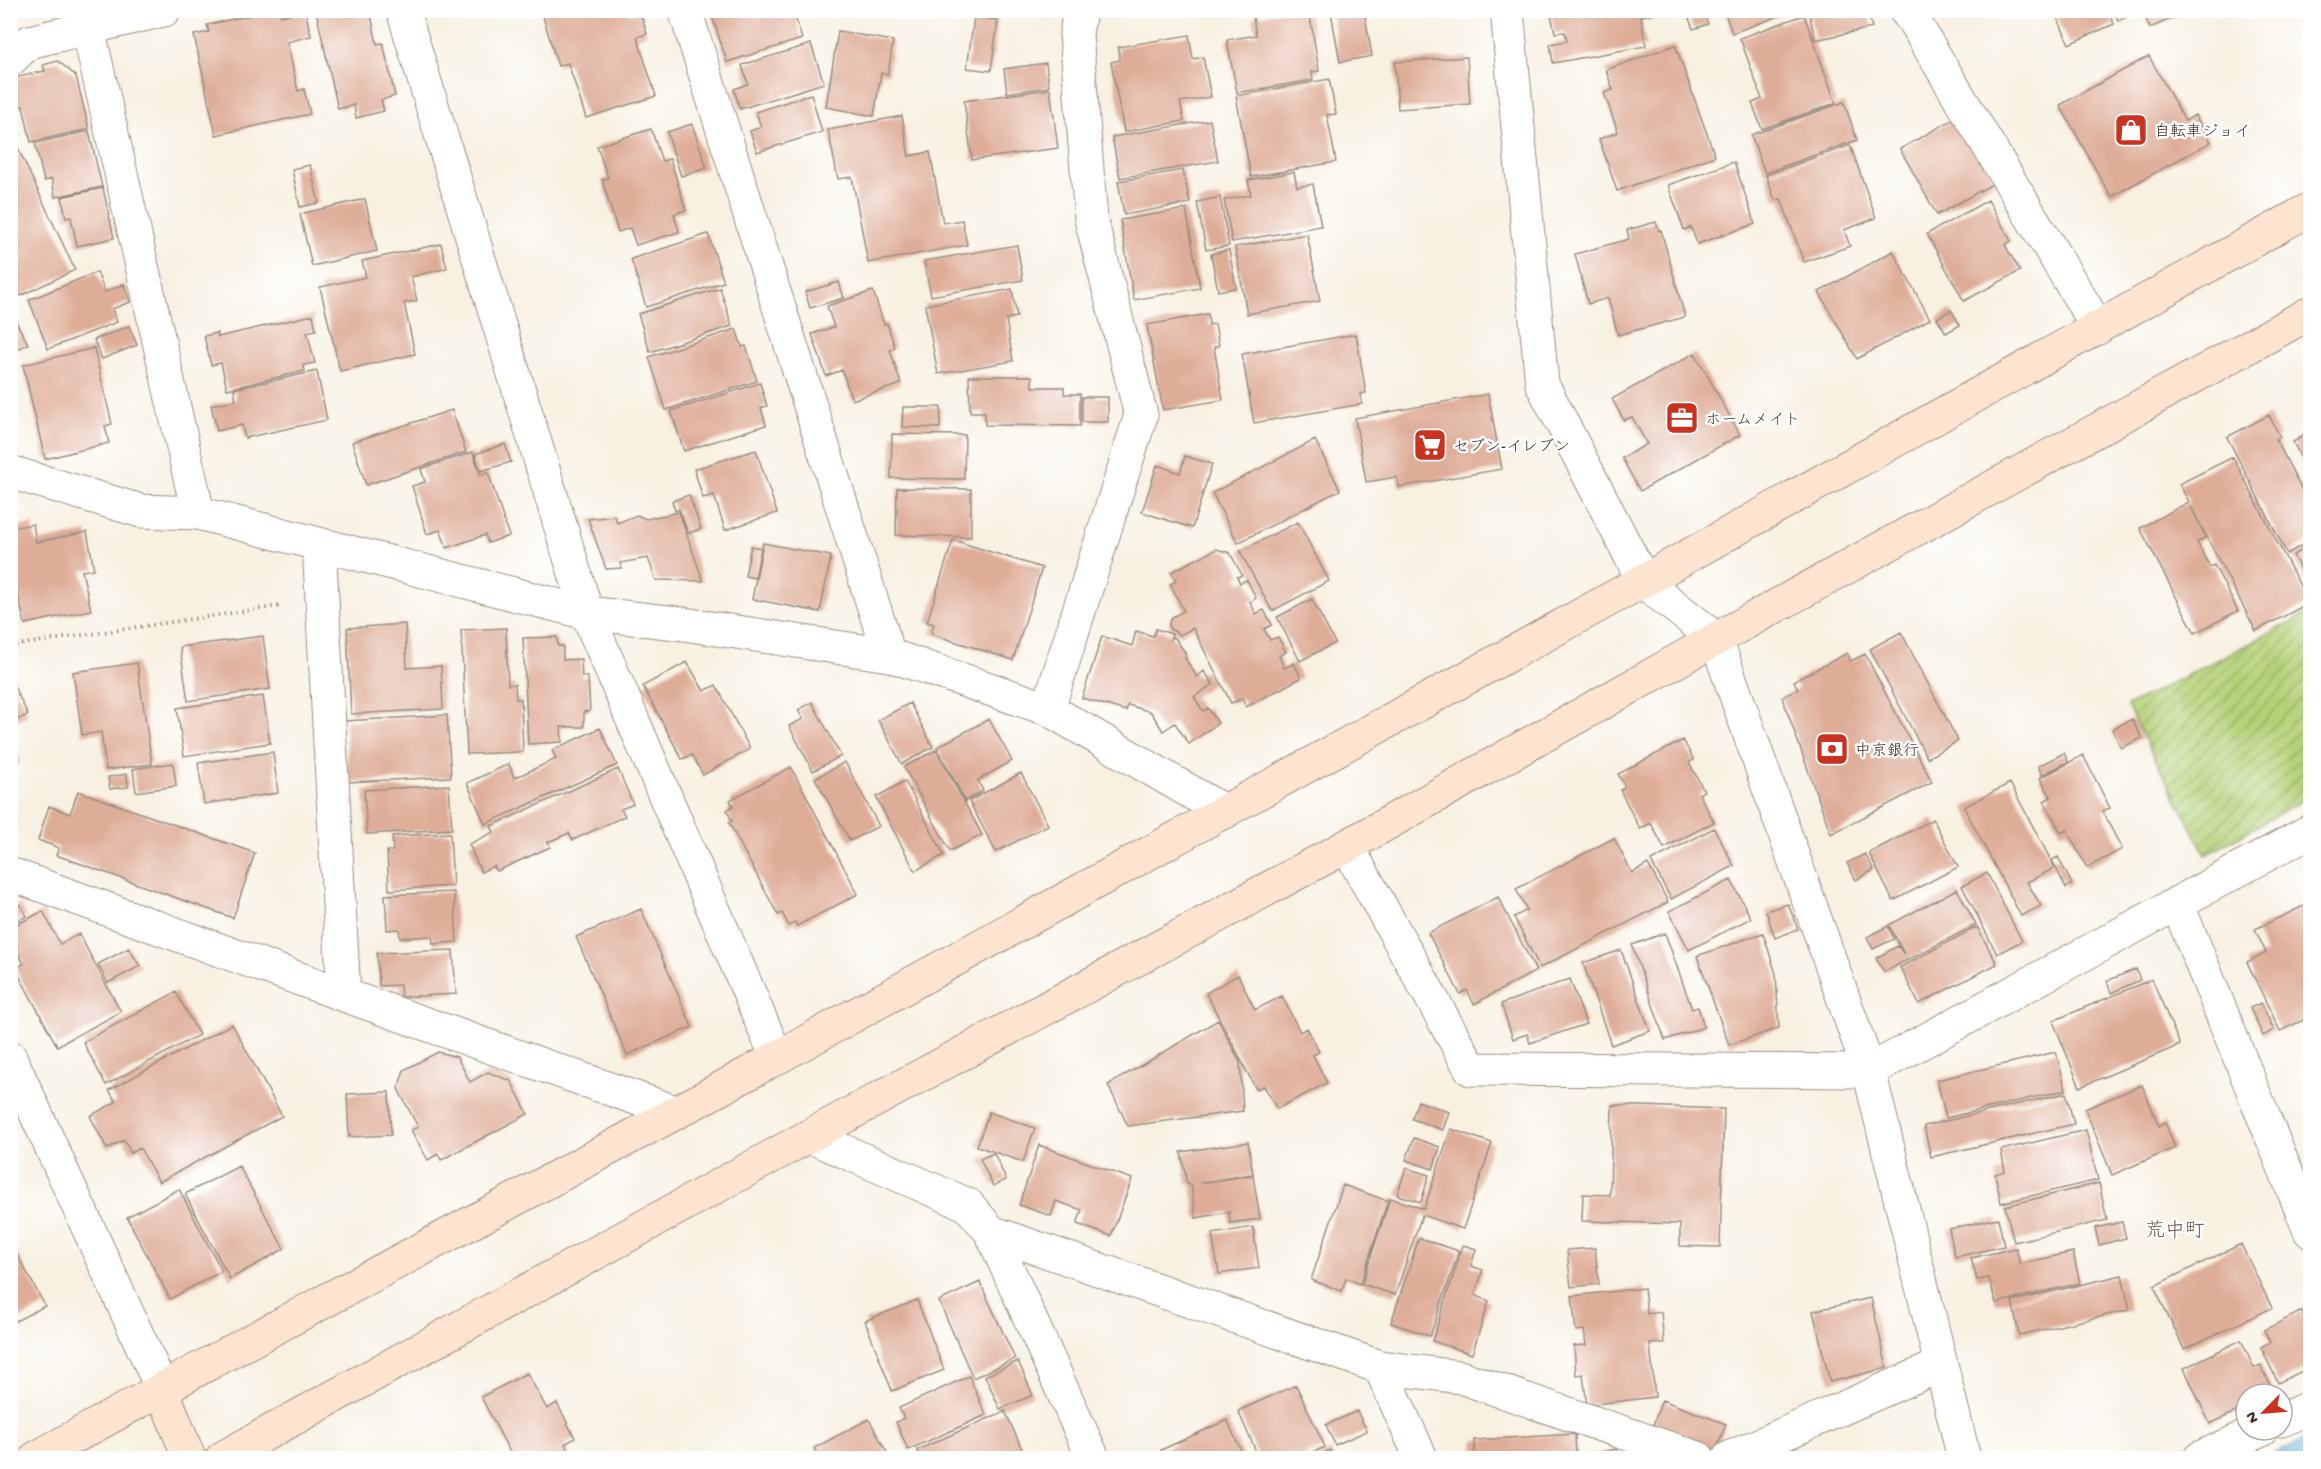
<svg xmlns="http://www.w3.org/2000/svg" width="2321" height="1469" viewBox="0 0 2321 1469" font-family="'Gochi Hand','Klee One',sans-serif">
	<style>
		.garden { fill: url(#garden-furrows); stroke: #787e4a; stroke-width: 1.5 }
		.water { fill: #5baad5; stroke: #4b6a7a; stroke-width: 1.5 }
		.building { fill: #dead98 }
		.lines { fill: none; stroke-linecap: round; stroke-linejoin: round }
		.street-casing { stroke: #9a8e80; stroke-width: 35 }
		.secondary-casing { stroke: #9a8e80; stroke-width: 35 }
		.path { stroke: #9a8e80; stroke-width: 4; stroke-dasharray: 1.5 4.5; stroke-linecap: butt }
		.street { stroke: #fff; stroke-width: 33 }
		.secondary { stroke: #fde4d0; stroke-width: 33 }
		.labels { text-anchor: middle; stroke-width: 5; stroke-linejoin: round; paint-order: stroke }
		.poi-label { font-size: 16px; fill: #3b2a1e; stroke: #fff; text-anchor: start }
		.quarter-label { font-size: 20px; fill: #745849; stroke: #fff }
	</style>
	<defs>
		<pattern id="garden-furrows" width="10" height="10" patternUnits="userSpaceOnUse" patternTransform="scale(1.5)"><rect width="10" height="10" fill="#b4d177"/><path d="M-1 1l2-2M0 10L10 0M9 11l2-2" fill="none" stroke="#94aa61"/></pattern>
	</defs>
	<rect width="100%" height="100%" fill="#fff"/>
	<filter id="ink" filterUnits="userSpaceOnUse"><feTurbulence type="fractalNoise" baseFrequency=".0167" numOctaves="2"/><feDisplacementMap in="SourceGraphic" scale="12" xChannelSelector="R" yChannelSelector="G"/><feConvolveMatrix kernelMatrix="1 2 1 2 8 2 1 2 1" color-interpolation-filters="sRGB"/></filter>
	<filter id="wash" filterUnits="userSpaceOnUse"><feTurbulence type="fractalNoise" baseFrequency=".008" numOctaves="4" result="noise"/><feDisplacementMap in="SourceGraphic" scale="24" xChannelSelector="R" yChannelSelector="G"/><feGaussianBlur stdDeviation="1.35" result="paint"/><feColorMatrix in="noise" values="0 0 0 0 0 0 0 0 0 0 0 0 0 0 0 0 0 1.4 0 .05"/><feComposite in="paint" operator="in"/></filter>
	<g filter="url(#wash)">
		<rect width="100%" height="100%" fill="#f8f1e2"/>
		<path class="garden" d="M2310 612V796L2206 855 2127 706Z"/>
		<path class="water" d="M2310 1437V1458H2264Z"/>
		<g id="blocks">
			<path class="building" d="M273 10H279L281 16 305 10 311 36 287 42 298 91 304 89 310 114 216 135 194 35 209 32 207 25Z
				M370 10 377 44 383 43 395 96 381 100 384 111 356 118 354 105 338 109 316 11Z
				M541 10H629L631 14 640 12 647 34 637 37 656 96 586 118 568 63 558 66Z
				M710 10H793L802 39 727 62Z
				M1289 10H1309L1319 71 1312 72 1313 80 1237 93 1227 40 1256 35 1253 17Z
				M1338 10H1364L1372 56 1340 62 1331 12Z
				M1550 10H1653L1654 14 1641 16 1646 46 1553 63 1550 44 1567 41 1565 32 1555 33Z
				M1686 10H1703L1708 24 1693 29Z
				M1724 10H1793V11L1732 33Z
				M1835 10H1868L1872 28 1815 40 1810 16Z
				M2054 10H2108L2114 24 2069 44Z
				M2114 10H2142L2118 21Z
				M2142 10H2192L2150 28Z
				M1804 15 1836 103 1762 129 1752 103 1762 99 1740 38Z
				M974 17 998 20 991 71 967 68Z
				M838 31 893 41 888 74 881 73 874 116 826 107Z
				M1189 35 1193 59 1203 57 1211 97 1180 102 1184 121 1124 132 1111 62 1120 60 1118 47Z
				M811 44 824 83 740 109 734 89 748 84 742 65Z
				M1675 45 1715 156 1617 191 1599 139 1618 132 1604 93 1613 90 1606 70Z
				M2149 56 2185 121 2195 115 2211 142 2111 197 2060 105Z
				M1467 57 1470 104 1398 109 1395 62Z
				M58 61 76 76 89 129 31 142 23 106 15 108 10 79 45 71 43 65Z
				M1046 63 1049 87 1007 93 1004 69Z
				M1329 79 1336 114 1327 115 1336 162 1251 177 1236 96Z
				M1050 89 1058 148 972 160 964 101Z
				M811 94 822 132 757 152 750 131 761 127 756 112Z
				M1844 102 1857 140 1765 173 1751 135Z
				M902 116 909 156 930 152 943 223 962 220 967 245 868 263 852 177 838 179 828 130Z
				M1959 116 1996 182 1937 215 1900 149Z
				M1210 120 1218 161 1120 178 1112 137Z
				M692 124 707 168 681 176 667 132Z
				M651 129 662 161 670 159 686 210 674 214 679 232 636 245 630 228 618 232 602 180 608 178 597 146Z
				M10 131 75 270 18 297 10 282Z
				M89 131 102 187 55 197 52 179 44 181 35 143Z
				M1850 145 1876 218 1844 230 1850 246 1804 262 1781 199 1775 200 1766 175Z
				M1734 162 1755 224 1697 244 1691 227 1684 230 1668 185Z
				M310 165 319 203 300 207 292 169Z
				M1183 170 1190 203 1124 215 1118 181Z
				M1294 172 1297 187 1313 184 1321 226 1232 242 1224 200 1251 195 1248 180Z
				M103 188 114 238 77 246 71 217 66 218 62 197Z
				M1220 197 1229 246 1206 250 1197 202Z
				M365 199 377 251 312 266 300 214Z
				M1988 200 2011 241 2005 245 2020 271 1964 301 1927 234Z
				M1186 209 1200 288 1134 300 1120 220Z
				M1656 222 1659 231 1661 230 1685 317 1618 335 1608 298 1588 304 1575 254 1629 239 1627 230Z
				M708 234 724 282 646 307 631 259Z
				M1307 234 1320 301 1247 314 1235 247Z
				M441 244 447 268 411 277 417 301 404 303 415 354 340 371 320 287 366 277 362 261Z
				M1017 245 1023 280 931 296 924 261Z
				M1229 250 1236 288 1218 291 1211 254Z
				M1893 251 1930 319 1857 359 1819 292Z
				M97 272 105 292 124 284 130 302 112 309 117 322 48 349 29 300Z
				M839 282 844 298 810 308 805 292Z
				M720 288 732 326 650 352 638 314Z
				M1012 289 1017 317 1006 319 1013 361 938 374 925 305Z
				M873 291 884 324 887 323 895 348 890 350 901 384 852 400 842 370 826 376 812 334 834 327 827 306Z
				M1951 310 1960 325 1946 333 1937 318Z
				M1208 314 1209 325 1215 324 1219 346 1214 347 1223 400 1163 410 1147 325Z
				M313 315 316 330 307 332 315 363 303 365 305 371 227 389 221 363 211 365 204 336 217 333 218 337Z
				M13 316 28 344 10 353V317Z
				M129 326 137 345 102 359 94 340Z
				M736 329 742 347 746 346 757 381 666 410 649 357Z
				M1356 334 1366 393 1361 394 1362 404 1254 423 1242 354Z
				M94 348 112 424 105 426 109 443 45 459 23 365Z
				M1695 353 1740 435 1640 491 1622 458 1647 444 1632 417 1624 420 1612 399Z
				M317 371 327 420 245 438 242 425 217 431 211 405 236 400 234 389Z
				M969 376H1032V387H1064V394H1080V426L985 425V412H970Z
				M760 383 767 406 761 408 766 425 684 451 671 411Z
				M1488 394 1502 469 1399 487 1397 477 1366 482 1355 418Z
				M1082 397H1108V422H1082Z
				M903 407H941L940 428 902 427Z
				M452 410 466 452 366 485 352 442Z
				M2269 415 2280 437 2276 439 2310 506V541L2287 554 2227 437Z
				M2310 432V463L2305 466 2293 442Z
				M892 434 965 435 964 479 891 478Z
				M1315 440 1340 490 1238 543 1212 493Z
				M505 444 511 462 481 471 475 454Z
				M756 450 777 513 725 530 714 495 703 498 694 469Z
				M473 452 480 475 488 472 509 536 488 543 485 535 447 548 440 530 427 534 412 486 425 482 421 469Z
				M1185 456 1212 464 1192 528 1142 512 1157 465 1180 473Z
				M2233 457 2309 603 2256 631 2191 507 2206 537 2197 542 2210 567 2214 565 2238 611 2195 633 2140 528 2189 502 2179 484Z
				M897 488 971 489V537L896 535Z
				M689 495 701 529 688 533 679 509 675 511 672 501Z
				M679 512 703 581 656 580 648 558 620 563 622 568 606 569 588 519 615 516 617 523 637 515 646 519Z
				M1298 522 1329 581 1272 611 1240 551Z
				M33 524 36 542 87 532 94 569 82 571 91 610 25 624 10 560V548L15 547 10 528Z
				M953 540 1042 568 1013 660 931 634 934 624 927 622Z
				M763 543 831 556 820 612 752 599Z
				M751 546 761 548 755 578 745 576Z
				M2310 546V589L2293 555Z
				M1216 549 1230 553 1242 575 1237 577 1240 583 1247 580 1256 598 1250 602 1256 614 1264 610 1272 625 1264 629 1270 640 1278 637 1286 652 1279 656 1284 668 1294 663 1301 678 1246 707 1242 699 1231 703 1193 628 1180 635 1170 629 1169 623 1172 617 1184 611 1170 584 1176 581 1171 572Z
				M10 596 18 625 10 626Z
				M1312 599 1335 643 1300 661 1277 617Z
				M405 624 407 668 441 666 443 709 351 714 347 628Z
				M506 628 508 685 515 684 516 699H521L523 752 467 754 461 630Z
				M1156 629 1172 634 1170 641 1172 637 1175 638 1186 654 1185 658 1197 677 1204 671 1213 684 1194 697 1203 711 1208 708 1218 723 1189 744 1175 723 1163 731 1151 712 1128 705 1126 711 1082 698 1102 636 1132 646 1136 631 1153 636Z
				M1901 632 1958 741 1927 758 1870 649Z
				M263 636 270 689 188 701 180 647Z
				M557 637 558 646H563V660L581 659 582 677H588L590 711 584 712V727H561L562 742 528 744 523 638Z
				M1847 653 1851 661 1865 654 1932 782 1831 834 1782 697 1798 689 1794 681Z
				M687 662 704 691 716 685 750 749 703 775 692 755 682 759 643 686Z
				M137 663 152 764 106 770 101 732 82 735 73 672Z
				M10 678 28 715 10 723Z
				M263 696 270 743 184 756 177 708Z
				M812 702 841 756 813 771 789 726 803 719 798 710Z
				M910 703 933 747 902 764 878 720Z
				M447 715 451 777 348 782 345 721Z
				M989 719 1012 761 978 780 983 791 965 801 937 747Z
				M2132 719 2142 738 2121 748 2112 729Z
				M600 728 617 765 485 824 467 783 509 764 514 778 556 759 552 750Z
				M10 737 20 760 10 764Z
				M1683 740 1694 760 1689 762 1704 791 1699 794 1714 822 1664 848 1651 823 1640 829 1620 790 1625 787 1618 774Z
				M936 750 982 835 950 851 904 767Z
				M273 752 278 793 204 804 198 763Z
				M2064 753 2068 762 2042 775 2038 766Z
				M2083 755 2110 808 2102 811 2122 849 2087 868 2067 830 2061 833 2044 801 2051 797 2040 778Z
				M845 762 879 826 850 841 815 778Z
				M173 763 176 786 136 792 133 769Z
				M791 767 858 894 797 926 795 922 789 926 782 913 778 915 729 823 732 821 727 810 733 806 730 800Z
				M618 769 633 804 621 809 625 816 573 840 569 833 548 842 550 847 497 871 494 866 481 872 469 844 494 832 491 826Z
				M1021 773 1048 825 996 852 969 801Z
				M127 774 128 787 110 789 108 777Z
				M905 781 944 855 915 871 876 797Z
				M2010 783 2055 868 2027 882 2041 906 2021 916 1964 807Z
				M449 785 452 829 367 834 364 790Z
				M78 791 255 853 233 918 56 855 59 848 38 840 49 806 70 814Z
				M1933 819 1958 867 1893 901 1869 853Z
				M1714 828 1734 866 1671 899 1651 861Z
				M450 833 453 886 389 890 387 851H393L392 836Z
				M1614 838 1632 873 1648 864 1668 902 1540 968 1514 917 1527 910 1516 889Z
				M1865 854 1874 870 1856 880 1847 863Z
				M2058 857 2072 884 2066 888 2052 860Z
				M1987 873 2022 941 1997 954 1962 886Z
				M1731 880 1751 918 1689 950 1669 911Z
				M1957 889 1976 925 1884 972 1876 958 1898 946 1904 954 1889 925Z
				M454 892 457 942 433 944 432 936 400 938 399 929 387 930 385 895Z
				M1498 897 1536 971 1474 1004 1467 990 1460 994 1428 933Z
				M2310 903V1017L2280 1031 2247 962 2266 953 2255 929Z
				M20 904 27 916 10 924V910Z
				M1788 904 1798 929 1775 938 1766 911Z
				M641 909 692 1027 627 1055 576 937Z
				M43 911 60 944 79 934 121 1012 57 1046 15 968 24 964 10 938V928Z
				M1888 926 1894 939 1873 949 1867 937Z
				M1977 927 1997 964 1919 1004 1900 967Z
				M1665 933 1692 1009 1698 1007 1704 1027 1665 1040 1632 945Z
				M1763 933 1776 974 1779 1028 1729 1045 1697 956Z
				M129 948 140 966 108 983 98 964Z
				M453 950 456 994 401 997 400 985 379 986 377 953Z
				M1621 950 1650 1031 1611 1045 1583 963Z
				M2136 969 2140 980 2111 993 2107 981Z
				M1238 975 1255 1010 1282 996 1300 1032 1307 1028 1319 1052 1313 1055 1327 1083 1277 1109 1264 1086 1256 1089 1206 993Z
				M1570 979 1586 1024 1530 1043 1527 1034 1513 1039 1501 1004Z
				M2152 979 2180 1045 2080 1087 2053 1021Z
				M176 992 199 1035 106 1085 83 1042Z
				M2261 1003 2274 1030 2263 1036 2250 1008Z
				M1218 1020 1240 1062 1243 1111 1128 1126 1108 1085Z
				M232 1024 282 1116 159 1182 140 1148 131 1153 124 1140 107 1149 90 1116 116 1102 109 1090Z
				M438 1052 457 1057 470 1082 488 1072 511 1081 528 1114 441 1160 438 1154 428 1160 411 1130 418 1127 398 1089 404 1070Z
				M2056 1052 2066 1090 1946 1118 1937 1080Z
				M2142 1085 2159 1126 2165 1122 2175 1148 2112 1175 2085 1109Z
				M389 1092 391 1135 349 1137 347 1094Z
				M2066 1093 2074 1124 1931 1157 1924 1126Z
				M1418 1101 1449 1112 1443 1130 1412 1119Z
				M1612 1105 1724 1109 1720 1247 1680 1246V1224L1582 1221 1583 1194 1610 1195Z
				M989 1112 1035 1128 1023 1162 977 1146Z
				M1451 1129 1492 1143 1463 1229 1422 1215 1395 1295 1362 1284 1390 1198 1424 1209Z
				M2086 1130 2098 1180 2001 1203 1995 1174 2005 1171 2001 1150Z
				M1414 1138 1440 1147 1433 1169 1406 1160Z
				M1248 1142 1253 1174 1200 1183 1253 1175 1260 1219 1230 1223 1229 1212 1196 1218 1191 1184H1187L1181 1152Z
				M1039 1145 1132 1179 1111 1236 1077 1224 1082 1210 1056 1201 1051 1216 1019 1205Z
				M994 1153 1006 1180 993 1186 980 1159Z
				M239 1166 284 1249 230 1279 185 1194Z
				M1406 1168 1429 1175 1421 1202 1397 1195Z
				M2099 1183 2107 1220 2014 1242 2005 1206Z
				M1343 1185 1388 1201 1360 1284 1346 1278 1342 1291 1311 1280Z
				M179 1189 222 1271 170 1299 127 1217Z
				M1998 1218 2004 1246 1955 1257 1949 1229Z
				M2122 1222 2126 1238 2099 1245 2095 1228Z
				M1253 1227 1259 1268 1219 1274 1212 1234Z
				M1419 1238 1459 1251 1430 1336 1391 1323Z
				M10 1241 45 1306 10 1324Z
				M2241 1244 2272 1308 2184 1349 2154 1286Z
				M1463 1245 1476 1249 1471 1266 1483 1270 1475 1295 1489 1301 1472 1354 1432 1341Z
				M1595 1248 1599 1284 1571 1287 1567 1250Z
				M2016 1248 2020 1264 2073 1252 2080 1283 1996 1303 1989 1278 1977 1280 1971 1258Z
				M2122 1275 2130 1310 2019 1335 2012 1301Z
				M980 1282 1015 1359 973 1378 939 1301Z
				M1644 1288 1647 1314 1661 1312 1664 1343 1650 1344 1655 1397 1587 1405 1583 1374 1576 1375 1574 1346 1586 1345 1584 1330 1576 1331 1572 1296Z
				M1871 1298 1887 1368 1830 1382 1813 1311Z
				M917 1300 944 1370 892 1391 865 1321Z
				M2302 1311 2310 1329V1367L2278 1383 2261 1347 2270 1342 2264 1330Z
				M2241 1340 2254 1368 2261 1365 2274 1393 2246 1394V1407L2210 1424 2184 1368Z
				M1018 1361 1033 1395 1000 1409 985 1376Z
				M527 1373 547 1409 557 1403 575 1438 565 1444 572 1458H513L481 1397Z
				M969 1376 986 1415 908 1450 896 1422 904 1418 899 1408Z
				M1296 1385 1325 1447 1300 1458H1259L1238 1411Z
				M1662 1400 1726 1424 1715 1452 1652 1428Z
				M1005 1411 1026 1458H921L917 1450Z
				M1357 1411 1367 1431 1335 1445 1326 1425Z
				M869 1419 889 1456 884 1458H819L814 1448Z
				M1227 1420 1244 1457 1240 1458H1164L1161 1450Z
				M1575 1434 1576 1458H1475L1474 1440Z
				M1616 1449 1619 1458H1583L1582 1456Z
				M1330 1450 1334 1458H1311Z"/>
		</g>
	</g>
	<g filter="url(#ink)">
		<use href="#blocks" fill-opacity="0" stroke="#9a8e80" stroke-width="1.5"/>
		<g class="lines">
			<defs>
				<path id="street" d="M403 10 587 613 777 1058
					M685 10 889 655
					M1507 10 1542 384 1644 582 1716 639 1869 1071 1964 1458
					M1905 10 1913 20 2098 328
					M88 28 198 513
					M10 60 29 42 164 10
					M10 472 141 511 198 513 587 613 677 623 889 655 1048 709 1225 812
					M319 544 344 995
					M1048 709 1141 415 1091 219 1076 34 1080 10
					M1347 846 1471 1069 1869 1071 2310 831
					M10 874 344 995 675 1112
					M2177 903 2310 1231
					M10 1057 162 1389
					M809 1136 968 1205 991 1232 1380 1367 1460 1377 1698 1458
					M991 1232 1093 1458
					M1380 1367 1421 1458
					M2282 1420 2310 1407
					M1729 1458 1941 1365
					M2200 1458 2261 1430"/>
				<path id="secondary" d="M162 1389 189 1458
					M36 1458C283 1321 534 1191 782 1055 1293 777 1802 493 2310 209
					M222 1458 809 1136 1347 846 1716 639 2310 313"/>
			</defs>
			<use href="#street" class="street-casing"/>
			<use href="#secondary" class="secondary-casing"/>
			<path class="path" d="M10 646 280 606"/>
			<use href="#street" class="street"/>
			<use href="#secondary" class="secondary"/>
		</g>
	</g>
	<defs>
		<symbol id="shop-square" viewBox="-11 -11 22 22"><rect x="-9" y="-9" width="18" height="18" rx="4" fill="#c8321e" stroke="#fff"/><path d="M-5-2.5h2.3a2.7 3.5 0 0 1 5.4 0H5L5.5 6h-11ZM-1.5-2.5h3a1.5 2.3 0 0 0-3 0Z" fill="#fff"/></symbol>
		<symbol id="office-square" viewBox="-11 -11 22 22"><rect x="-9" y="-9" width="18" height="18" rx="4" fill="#c8321e" stroke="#fff"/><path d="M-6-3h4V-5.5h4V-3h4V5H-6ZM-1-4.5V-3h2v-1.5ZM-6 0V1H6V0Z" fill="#fff"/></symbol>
		<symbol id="supermarket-square" viewBox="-11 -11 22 22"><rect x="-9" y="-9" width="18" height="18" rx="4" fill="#c8321e" stroke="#fff"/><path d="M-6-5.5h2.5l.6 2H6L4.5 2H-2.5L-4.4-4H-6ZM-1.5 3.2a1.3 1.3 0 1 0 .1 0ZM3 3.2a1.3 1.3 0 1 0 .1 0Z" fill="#fff"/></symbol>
		<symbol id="bank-square" viewBox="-11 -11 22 22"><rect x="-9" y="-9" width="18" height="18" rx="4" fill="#c8321e" stroke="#fff"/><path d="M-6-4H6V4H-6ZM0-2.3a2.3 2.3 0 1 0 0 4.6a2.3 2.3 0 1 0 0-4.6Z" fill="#fff"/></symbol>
	</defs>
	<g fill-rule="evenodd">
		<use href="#shop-square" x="2112" y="111" width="38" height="38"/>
		<use href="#office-square" x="1663" y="399" width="38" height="38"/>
		<use href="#supermarket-square" x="1411" y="426" width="38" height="38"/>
		<use href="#bank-square" x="1813" y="730" width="38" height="38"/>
	</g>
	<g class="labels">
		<g class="poi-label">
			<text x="2154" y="136">自転車ジョイ</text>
			<text x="1705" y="424">ホームメイト</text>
			<text x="1453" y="451">セブン-イレブン</text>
			<text x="1855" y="755">中京銀行</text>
		</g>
		<g class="quarter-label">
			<text x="2175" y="1236">荒中町</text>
		</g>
	</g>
	<rect width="2321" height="1469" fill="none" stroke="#fff" stroke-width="36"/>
	<g transform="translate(2264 1412) rotate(245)"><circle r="28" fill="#ffffff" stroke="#b1aaa5" stroke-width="1.5"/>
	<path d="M0-4.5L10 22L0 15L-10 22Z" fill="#c8321e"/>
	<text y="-9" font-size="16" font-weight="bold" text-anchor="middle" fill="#3b2a1e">N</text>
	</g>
</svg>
